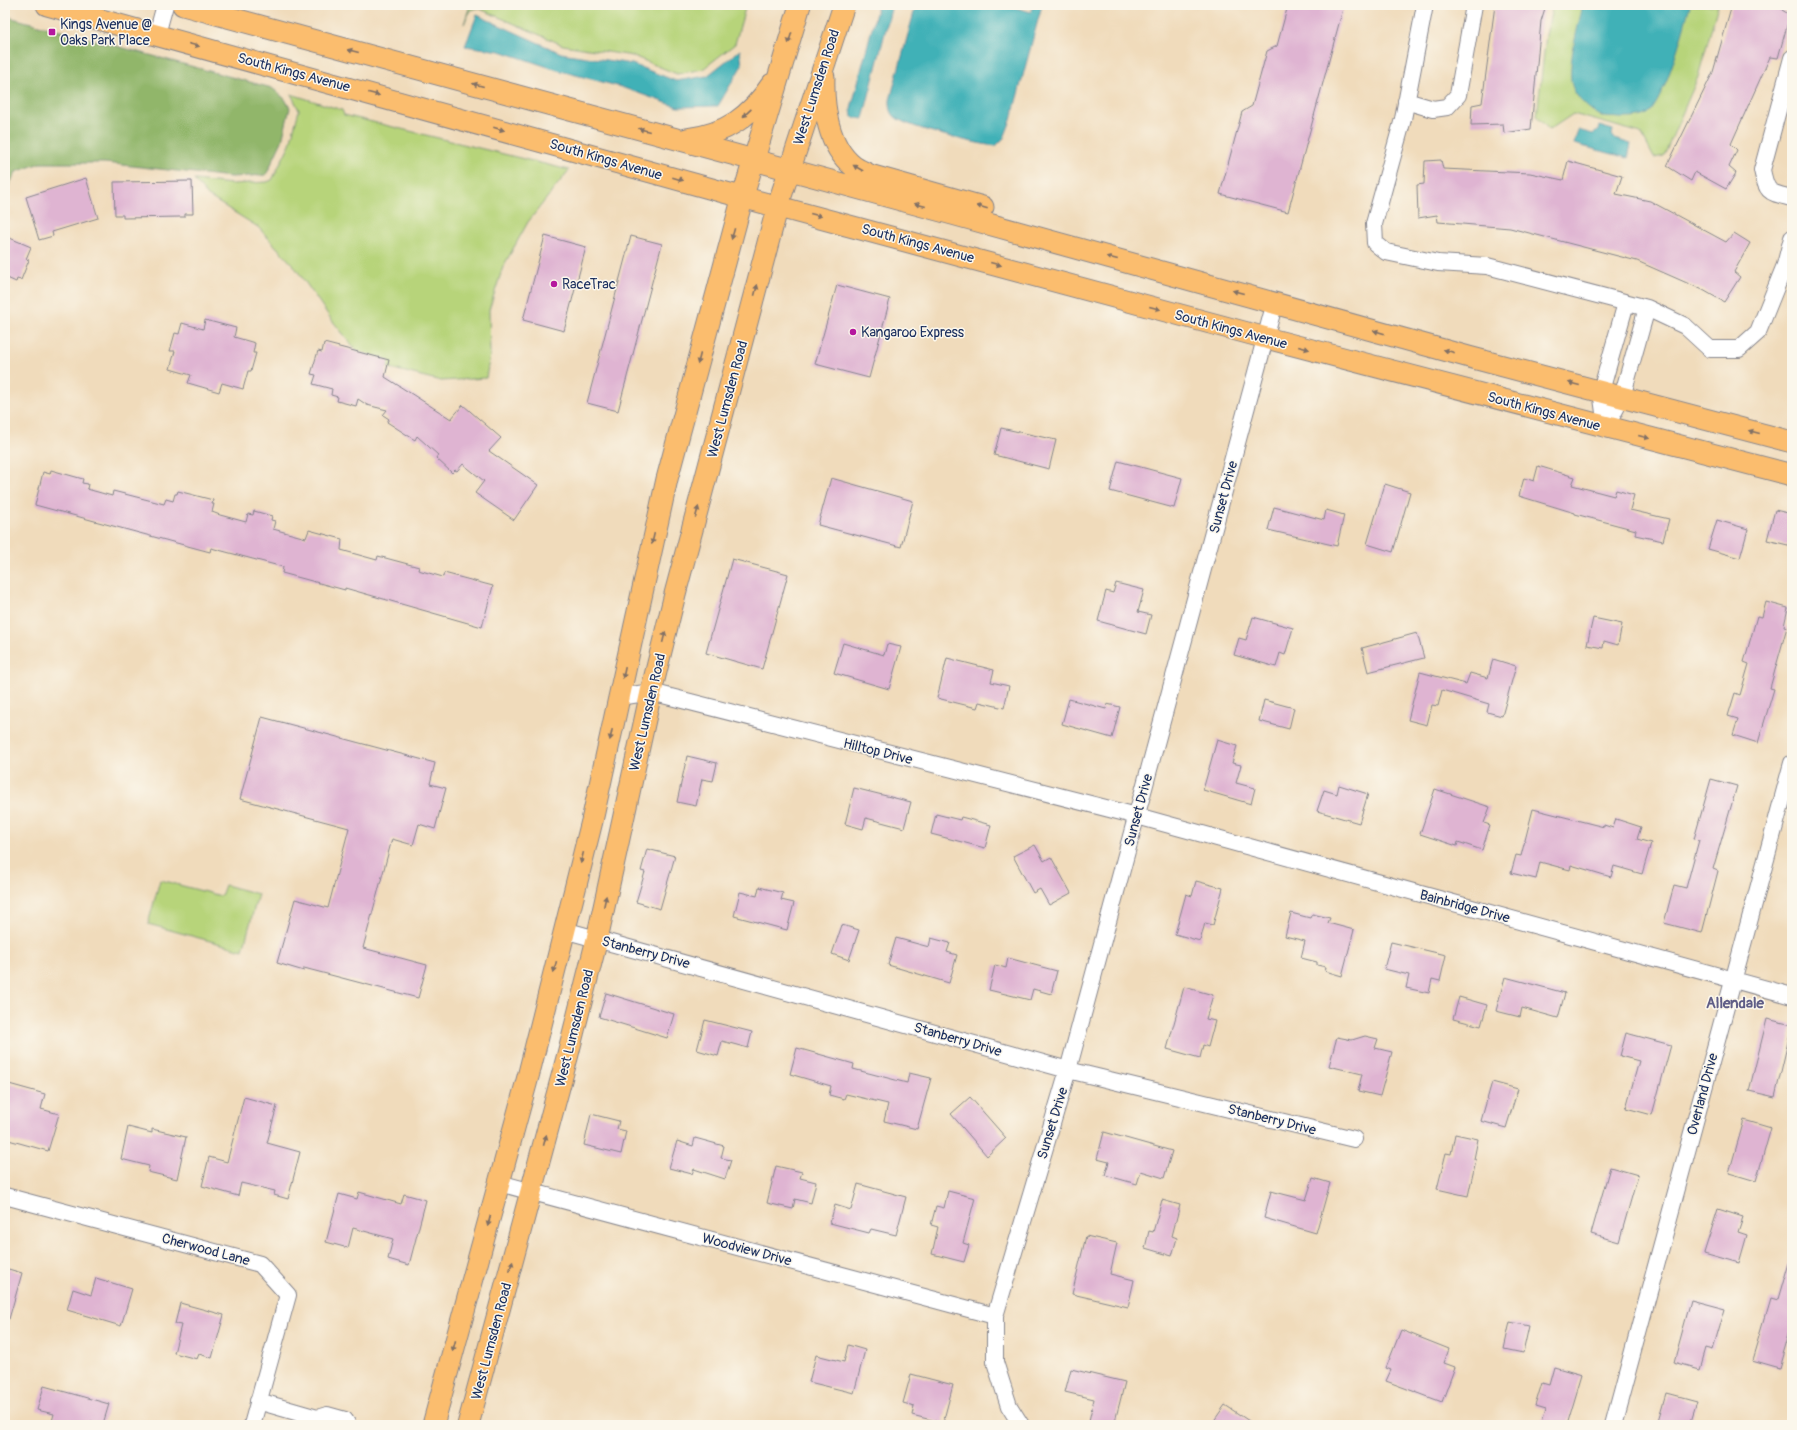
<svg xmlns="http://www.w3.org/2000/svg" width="1797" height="1430" viewBox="0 0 1797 1430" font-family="Pangolin,sans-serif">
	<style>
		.green { fill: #b7d47a; stroke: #69826c }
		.forest { fill: #91b66a; stroke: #567264 }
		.water { fill: #40b1b7; stroke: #2e708a }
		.building { fill: #dfb4d2 }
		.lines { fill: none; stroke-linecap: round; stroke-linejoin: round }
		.minor-casing { stroke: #86858c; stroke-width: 18 }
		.major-casing { stroke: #86858c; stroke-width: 23 }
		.minor { stroke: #fff; stroke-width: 16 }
		.major { stroke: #fbbd6e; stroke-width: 21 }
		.oneway { fill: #806f65 }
		.poi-dot { fill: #b5179e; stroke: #fbf7ec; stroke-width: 1.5 }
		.labels { text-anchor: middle; stroke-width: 3; stroke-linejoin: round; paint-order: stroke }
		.poi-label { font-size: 14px; fill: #1b2f5e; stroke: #fbf7ec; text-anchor: start }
		.street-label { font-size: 14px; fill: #1b2f5e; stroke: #fbf7ec }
		.neighbourhood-label { font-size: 15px; font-weight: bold; fill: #605e87; stroke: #fbf7ec }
	</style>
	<rect width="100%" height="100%" fill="#fbf7ec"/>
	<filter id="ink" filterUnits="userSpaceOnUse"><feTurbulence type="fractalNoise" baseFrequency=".025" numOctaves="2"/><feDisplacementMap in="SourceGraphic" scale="8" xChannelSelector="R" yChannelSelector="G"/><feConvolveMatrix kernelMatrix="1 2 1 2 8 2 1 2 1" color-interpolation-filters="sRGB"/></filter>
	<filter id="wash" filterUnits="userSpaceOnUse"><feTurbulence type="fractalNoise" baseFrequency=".012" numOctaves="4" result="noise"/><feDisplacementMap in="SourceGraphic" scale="16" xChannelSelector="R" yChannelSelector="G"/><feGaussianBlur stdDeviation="0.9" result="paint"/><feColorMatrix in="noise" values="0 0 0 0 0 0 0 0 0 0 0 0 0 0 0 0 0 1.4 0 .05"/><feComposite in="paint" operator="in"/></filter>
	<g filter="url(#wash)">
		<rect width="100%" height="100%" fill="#f0dbbb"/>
		<path class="green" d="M470 5H746L735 44 703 69 677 74 633 56 563 45 478 8 470 10 464 24Z
			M1553 5H1718L1698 77 1664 156 1654 158 1641 133 1573 114 1549 130 1537 116 1546 35Z
			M291 94 342 110 344 115 569 170 528 222 503 267 489 310 490 355 486 378 441 381 366 362 331 319 294 266 258 227 208 196 194 180 232 184 267 182 272 180 290 144 299 110Z
			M160 880 221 896 225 885 258 894 243 950 148 924Z"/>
		<path class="forest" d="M5 16 272 88 285 99 290 108 282 141 266 175 231 177 105 163H40L16 172 5 193Z"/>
		<path class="water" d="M878 5H892L863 119 852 117 851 109Z
			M916 5H1006L1031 12 1033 5H1042L1011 120 1004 138 996 146C980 145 905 127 895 117 890 112 890 106 890 100Z
			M1583 5H1690C1683 31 1667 91 1651 111 1644 119 1629 118 1619 118 1615 117 1609 118 1604 117 1590 112 1572 95 1571 80 1569 58 1578 27 1583 5Z
			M477 15 561 53 632 64 676 81 707 76 740 50 742 65 718 106 678 107 621 87 557 70 500 51 465 46Z
			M1599 126 1613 130 1612 135 1615 139 1631 144 1628 158 1574 144 1578 130 1593 134 1598 131Z"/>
		<g id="blocks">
			<path class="building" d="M1288 5H1344L1288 212 1220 194 1242 112 1252 106 1267 51 1277 46Z
				M1495 5H1546L1541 21 1531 129 1504 133 1503 124 1471 125 1472 105 1482 103Z
				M1732 5H1782V10L1790 15 1778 58 1770 57 1731 144 1737 150 1729 167 1736 173 1726 189 1695 172 1691 181 1667 166 1713 72Z
				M1441 160 1443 169 1530 173 1563 180 1568 161 1622 176 1616 194 1650 201 1726 242 1734 233 1750 243 1734 272 1740 277 1724 302 1703 290 1637 261 1510 228 1438 222 1437 215 1418 218 1417 185 1424 184 1425 161Z
				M86 178 98 218 52 232 53 236 39 240 26 197Z
				M192 181 193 214H185V217H180L123 218V215H115L114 182Z
				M5 236 31 247 26 259 29 260 21 280 17 279 16 282 5 277Z
				M545 236 586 247 564 331 523 320Z
				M631 236 662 244 618 411 587 403Z
				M837 285 890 299 869 378 815 364Z
				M205 320 236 328 234 337 255 343 253 353H256L251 371H248L243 389 222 383 219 392 188 383 191 375 170 369 175 351H170L175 333 179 334 182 323 203 329Z
				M324 343 389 360 385 377 451 419 463 405 501 438 489 451 538 485 514 520 475 493 484 481 463 464 457 471 455 470 452 473 436 458 438 455 417 436 415 440 387 422 389 419 383 415 387 410 367 405 358 399 356 406 337 401 338 397 331 395 332 389 313 384 316 375 311 374 318 351 322 352Z
				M1001 428 1056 440 1049 469 994 455Z
				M1118 461 1182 478 1174 508 1110 491Z
				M1538 466 1575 477 1572 485 1614 496 1616 490 1634 495 1630 510 1669 519 1663 541 1635 535 1636 530 1575 514V513L1519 496 1524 478 1534 481Z
				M51 470 83 479 82 483 88 484 87 489 112 496 113 491 164 504 166 499 173 501 175 494H177L178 491 213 500 212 504H214L212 512 220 515 246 522 248 514 253 515 254 511 272 516 271 520 275 521 273 529 306 538 309 530 342 539 341 550 377 560 378 556 419 567 418 570 443 577 444 573 493 586 482 627 345 588V590L282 573 283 567 211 548 210 552 35 505 43 472 50 474Z
				M831 478 913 501 901 547 818 525Z
				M1385 484 1410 492 1393 552 1367 544Z
				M1274 507 1324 520 1326 510 1344 515 1337 546 1268 530Z
				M1775 510 1792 514V546L1767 540Z
				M1717 520 1748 529 1740 558 1708 549Z
				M732 559 788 574 762 669 706 653Z
				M1116 583 1144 590 1138 612 1151 615 1146 634 1098 621 1106 591 1113 593Z
				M1766 602 1788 608 1784 626 1787 627 1770 688 1774 689 1758 743 1733 735 1738 719 1728 716 1735 693 1740 695 1749 664 1744 662 1757 616 1762 617Z
				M1253 617 1293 628 1285 655 1280 653 1276 667 1234 655 1239 638 1246 640Z
				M1593 618 1622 624 1618 645 1604 641 1603 648 1587 645Z
				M1417 633 1424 658 1368 672 1362 648Z
				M843 643 884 655 887 644 901 647 889 689 834 673Z
				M947 658 994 670 991 682 1009 686 1004 708 979 702 977 708 937 698Z
				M1493 659 1516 666 1502 716 1487 712 1489 704 1442 690 1438 706 1432 705 1427 725 1408 720 1420 672 1466 684 1470 673 1488 678Z
				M1069 699 1106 709 1107 704 1120 707 1112 738 1062 724Z
				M1264 700 1294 708 1289 729 1259 721Z
				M262 717 435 763 430 784 446 788 435 829 419 824 413 845 392 839 363 948 427 965 418 998 304 968V971L277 963 295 899 328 908 349 828 240 799Z
				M1217 740 1237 746 1232 763 1241 765 1236 783 1255 788 1251 804 1203 790Z
				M687 756 717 763 713 781 702 779 696 806 677 802Z
				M1711 779 1737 786 1713 869 1718 871 1702 933 1664 923 1674 885 1686 888 1699 840 1694 839Z
				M1339 785 1368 794 1359 823 1317 811 1324 790 1337 794Z
				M854 788 911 802 904 828 866 818 863 829 845 824Z
				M1435 789 1490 807 1484 823 1490 825 1482 850 1458 842 1457 846 1420 834Z
				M1533 809 1604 827V825L1613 828 1616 819 1641 827 1637 839 1651 843 1642 874 1614 866 1611 877 1571 865 1570 870 1540 862 1536 879 1511 873 1516 855 1521 856Z
				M936 814 960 820 961 817 991 825 985 848 931 834Z
				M1035 845 1044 861 1051 857 1071 893 1049 905 1040 889 1033 893 1013 856Z
				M647 849 675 856 660 909 636 902 645 872 641 871Z
				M1196 881 1223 888 1213 925 1205 923 1200 941 1175 934 1186 894 1192 896Z
				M759 887 783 893 781 900 794 903 787 930 734 916 740 892 757 896Z
				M1291 913 1310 918 1312 914 1330 918 1328 923 1354 930 1342 976 1325 971 1326 967 1317 965V962L1301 958 1305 941 1285 936Z
				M842 925 859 930 849 960 832 954Z
				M896 938 929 947 931 938 950 943 947 952 957 955 949 983 888 965Z
				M1391 942 1446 955 1440 981 1432 979 1429 993 1406 988 1409 975 1384 969Z
				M1008 958 1057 971 1051 994 1033 989 1030 1000 989 990 995 965 1006 968Z
				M1505 977 1565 993 1558 1018 1522 1008 1520 1017 1496 1011Z
				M1184 987 1213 995 1206 1019 1215 1021 1208 1047 1203 1045 1200 1058 1167 1049Z
				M606 993 674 1014 667 1038 599 1017Z
				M1459 997 1487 1005 1481 1026 1453 1019Z
				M1767 1019 1792 1025 1775 1097 1749 1091Z
				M705 1020 752 1032 748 1048 722 1041 718 1056 697 1050Z
				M1626 1033 1671 1045 1652 1115 1626 1108 1639 1061 1620 1056Z
				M1365 1036 1378 1039 1375 1048 1392 1052 1380 1096 1358 1091 1362 1074 1329 1066 1337 1037 1352 1040Z
				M797 1048 854 1064 853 1069 907 1083 909 1073 931 1078 917 1129 884 1121 888 1104 846 1094 844 1099 829 1095 831 1086 790 1074Z
				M1492 1082 1518 1089 1506 1128 1481 1121Z
				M9 1084 45 1094 41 1109 59 1114 48 1151 5 1139V1097Z
				M244 1097 277 1106 267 1143 300 1152 288 1199 274 1195 275 1191 241 1183 238 1196 202 1186 209 1157 227 1162Z
				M970 1097 1006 1138 987 1156 951 1114Z
				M591 1114 619 1121 617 1129 626 1131 621 1154 584 1145Z
				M1744 1120 1771 1128 1756 1181 1729 1173Z
				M128 1127 152 1133V1129L186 1137 177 1179 148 1172 149 1166 121 1159Z
				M1104 1132 1172 1151 1164 1178 1141 1171 1137 1184 1105 1175 1109 1162 1097 1159Z
				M1455 1134 1478 1139 1474 1159 1476 1160 1468 1196 1437 1189 1446 1153 1451 1154Z
				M695 1138 724 1146 721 1158 731 1160 725 1179 694 1169 692 1174 669 1168 677 1141 693 1146Z
				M776 1166 802 1172 800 1178 816 1182 811 1203 795 1199 793 1209 767 1203Z
				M1610 1167 1638 1175 1619 1242 1591 1234Z
				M1313 1178 1330 1183 1316 1233 1264 1218 1271 1191 1306 1200Z
				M858 1184 906 1197 896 1235 871 1229 869 1233 830 1223 835 1205 851 1210Z
				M948 1191 975 1198 963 1243 969 1245 964 1262 932 1254 938 1227 931 1225 936 1206 944 1208Z
				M359 1192 401 1204 404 1194 426 1200 409 1265 388 1259 393 1239 353 1228 348 1248 326 1242 339 1194 357 1199Z
				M1162 1200 1180 1205 1172 1236 1177 1238 1172 1256 1145 1248 1149 1231 1153 1232Z
				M1718 1209 1743 1217 1738 1232 1747 1235 1739 1263 1704 1253Z
				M1086 1236 1117 1243 1110 1274 1134 1280 1128 1307 1072 1294Z
				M1788 1263 1792 1264V1327L1780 1368 1752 1360 1770 1299 1777 1301Z
				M5 1268 22 1273 9 1319H5Z
				M96 1278 132 1289 121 1326 67 1310 73 1289 91 1295Z
				M1691 1300 1725 1309 1713 1350 1706 1348 1700 1369 1674 1362Z
				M180 1303 224 1315 212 1358 199 1354 197 1359 174 1353 181 1325 175 1324Z
				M1510 1322 1529 1326 1523 1353 1504 1349Z
				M1401 1330 1449 1349 1444 1363 1455 1367 1442 1402 1386 1381 1391 1370 1386 1368Z
				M848 1345 865 1350 854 1393 809 1382 816 1355 844 1362Z
				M1554 1367 1582 1375 1567 1425H1540L1545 1409 1535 1406 1542 1383 1549 1385Z
				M1071 1369 1125 1382 1114 1425H1088L1094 1399 1065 1392Z
				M911 1374 953 1385 943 1423 912 1415 914 1406 903 1403Z
				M44 1386 109 1404 103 1424 91 1421 90 1425H51L54 1414 37 1410Z
				M1667 1394 1697 1402 1690 1425H1658Z
				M1225 1405 1255 1425H1211Z"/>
		</g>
	</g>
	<g filter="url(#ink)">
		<use href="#blocks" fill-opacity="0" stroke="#86858c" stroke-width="1"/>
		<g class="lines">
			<defs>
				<path id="minor" d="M1425 5 1403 119 1374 224 1375 243 1386 252 1438 263 1487 266 1647 308 1685 326 1710 349H1739L1758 332 1785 265 1792 238
					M157 34 165 5
					M1792 58 1762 170C1767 194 1769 192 1792 198
					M1406 101 1433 109 1447 107 1458 95 1474 5
					M1606 427 1601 391 1626 303
					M1606 427 1622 397 1647 308
					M620 697 651 692 1137 816 1792 996
					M564 930 1068 1070 1354 1139
					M499 1183 995 1316
					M5 1196 260 1264 288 1295 252 1425
					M258 1401 317 1418 327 1415 345 1420 348 1425
					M1021 1425 1009 1406 995 1362V1316L1068 1070 1275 302
					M1613 1425 1792 763"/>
				<path id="major" d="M47 5 723 192 1266 338 1792 475
					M183 5 956 215 1469 357 1792 442
					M824 77C823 107 828 146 853 166 858 170 865 172 870 175L983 207
					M687 139C726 134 750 117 772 84
					M433 1425 529 1073 592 821 667 479 743 196 800 5
					M468 1425 568 1054 597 939 651 692 675 594 778 205 844 5"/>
			</defs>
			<use href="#minor" class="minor-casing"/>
			<use href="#major" class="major-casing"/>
			<use href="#minor" class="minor"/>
			<use href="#major" class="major"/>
		</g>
		<defs><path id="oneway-solid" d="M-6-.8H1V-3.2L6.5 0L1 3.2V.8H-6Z"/></defs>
		<g class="oneway">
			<use href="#oneway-solid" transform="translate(790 38) rotate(107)"/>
			<use href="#oneway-solid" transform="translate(194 45) rotate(15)"/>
			<use href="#oneway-solid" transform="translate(353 51) rotate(-165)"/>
			<use href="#oneway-solid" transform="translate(478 85) rotate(-165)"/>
			<use href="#oneway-solid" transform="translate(374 94) rotate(15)"/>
			<use href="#oneway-solid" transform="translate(747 113) rotate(137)"/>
			<use href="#oneway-solid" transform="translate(499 129) rotate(16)"/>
			<use href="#oneway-solid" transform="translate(644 130) rotate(-165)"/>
			<use href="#oneway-solid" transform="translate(858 168) rotate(-150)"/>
			<use href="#oneway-solid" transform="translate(678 179) rotate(16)"/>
			<use href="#oneway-solid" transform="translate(920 205) rotate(-165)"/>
			<use href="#oneway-solid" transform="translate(982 207) rotate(-164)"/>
			<use href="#oneway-solid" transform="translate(816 215) rotate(15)"/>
			<use href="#oneway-solid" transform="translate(733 234) rotate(106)"/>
			<use href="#oneway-solid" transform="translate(1112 258) rotate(-165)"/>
			<use href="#oneway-solid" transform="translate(996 264) rotate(15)"/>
			<use href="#oneway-solid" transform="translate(756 290) rotate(-75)"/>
			<use href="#oneway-solid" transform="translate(1238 292) rotate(-165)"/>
			<use href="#oneway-solid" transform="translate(1155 308) rotate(15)"/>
			<use href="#oneway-solid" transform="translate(1379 332) rotate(-164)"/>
			<use href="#oneway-solid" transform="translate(1304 348) rotate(15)"/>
			<use href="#oneway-solid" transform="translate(1449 351) rotate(-164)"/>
			<use href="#oneway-solid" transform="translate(699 359) rotate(105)"/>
			<use href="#oneway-solid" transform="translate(1574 384) rotate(-165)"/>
			<use href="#oneway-solid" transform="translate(1754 432) rotate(-165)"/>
			<use href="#oneway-solid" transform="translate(1644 437) rotate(15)"/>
			<use href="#oneway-solid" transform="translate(697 512) rotate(-75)"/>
			<use href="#oneway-solid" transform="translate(653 539) rotate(103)"/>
			<use href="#oneway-solid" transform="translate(664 637) rotate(-76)"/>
			<use href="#oneway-solid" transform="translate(624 673) rotate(102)"/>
			<use href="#oneway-solid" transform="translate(611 735) rotate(102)"/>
			<use href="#oneway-solid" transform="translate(582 858) rotate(104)"/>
			<use href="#oneway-solid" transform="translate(605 901) rotate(-78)"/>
			<use href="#oneway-solid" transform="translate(555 967) rotate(104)"/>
			<use href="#oneway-solid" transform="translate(545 1140) rotate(-75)"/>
			<use href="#oneway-solid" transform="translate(489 1221) rotate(105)"/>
			<use href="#oneway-solid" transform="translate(511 1266) rotate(-75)"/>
			<use href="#oneway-solid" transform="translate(454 1346) rotate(105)"/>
		</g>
	</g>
	<g class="poi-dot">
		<rect x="48" y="28" width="8" height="8" rx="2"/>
		<circle cx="554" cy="284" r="4"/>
		<circle cx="853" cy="332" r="4"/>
	</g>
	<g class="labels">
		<g class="poi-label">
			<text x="60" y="29">Kings Avenue @<tspan x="60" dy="16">Oaks Park Place</tspan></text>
			<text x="562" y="289">RaceTrac</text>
			<text x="861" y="337">Kangaroo Express</text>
		</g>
		<g class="street-label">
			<text transform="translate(294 72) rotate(15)" y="5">South Kings Avenue</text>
			<text transform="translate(816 87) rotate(-72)" y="5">West Lumsden Road</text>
			<text transform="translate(606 159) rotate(16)" y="5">South Kings Avenue</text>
			<text transform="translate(918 243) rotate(15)" y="5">South Kings Avenue</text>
			<text transform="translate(1231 329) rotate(15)" y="5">South Kings Avenue</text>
			<text transform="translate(727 399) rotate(-75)" y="5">West Lumsden Road</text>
			<text transform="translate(1544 411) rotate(15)" y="5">South Kings Avenue</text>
			<text transform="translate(1223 497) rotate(-75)" y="5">Sunset Drive</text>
			<text transform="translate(647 712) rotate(-77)" y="5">West Lumsden Road</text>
			<text transform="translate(878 751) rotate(14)" y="5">Hilltop Drive</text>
			<text transform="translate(1138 810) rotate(-75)" y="5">Sunset Drive</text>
			<text transform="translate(1465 906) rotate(15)" y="5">Bainbridge Drive</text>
			<text transform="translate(646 952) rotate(15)" y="5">Stanberry Drive</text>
			<text transform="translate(574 1028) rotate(-76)" y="5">West Lumsden Road</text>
			<text transform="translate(958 1039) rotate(16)" y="5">Stanberry Drive</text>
			<text transform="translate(1702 1094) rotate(-75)" y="5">Overland Drive</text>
			<text transform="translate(1272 1119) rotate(14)" y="5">Stanberry Drive</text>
			<text transform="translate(1052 1123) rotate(-73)" y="5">Sunset Drive</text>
			<text transform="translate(206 1249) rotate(15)" y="5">Cherwood Lane</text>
			<text transform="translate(747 1249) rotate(15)" y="5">Woodview Drive</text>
			<text transform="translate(491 1341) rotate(-75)" y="5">West Lumsden Road</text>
		</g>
		<g class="neighbourhood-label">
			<text x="1735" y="1008">Allendale</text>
		</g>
	</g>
	<rect width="1797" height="1430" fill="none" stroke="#fbf7ec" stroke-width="20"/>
</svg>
